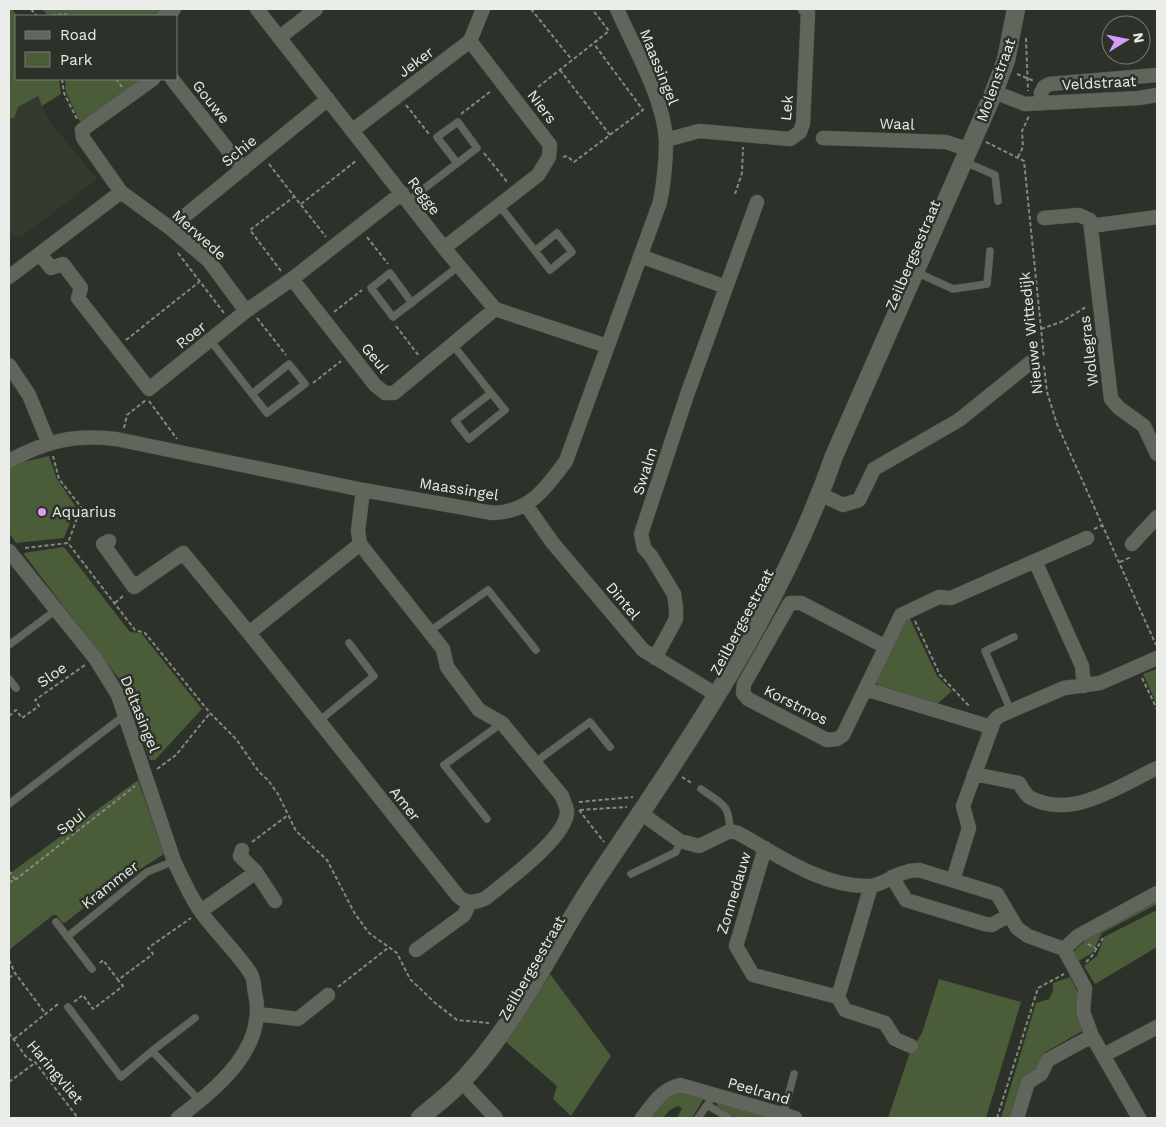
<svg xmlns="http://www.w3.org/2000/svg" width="1166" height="1127" viewBox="0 0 1166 1127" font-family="'Work Sans',sans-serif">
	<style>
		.built { fill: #343b2e }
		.green { fill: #4a5c38 }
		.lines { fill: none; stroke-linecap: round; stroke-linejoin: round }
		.service-casing { stroke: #4c4f4a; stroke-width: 8 }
		.minor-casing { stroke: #4c4f4a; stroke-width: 15 }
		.tertiary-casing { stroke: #4c4f4a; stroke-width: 19 }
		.path { stroke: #848881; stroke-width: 2; stroke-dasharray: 4 2.5; stroke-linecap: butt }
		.service { stroke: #61665d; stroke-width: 7 }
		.minor { stroke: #61665d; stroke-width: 14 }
		.tertiary { stroke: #61665d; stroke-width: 18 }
		.poi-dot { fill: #d59cfb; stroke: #2c3129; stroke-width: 2 }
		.labels { text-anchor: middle; stroke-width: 5; stroke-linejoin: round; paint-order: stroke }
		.street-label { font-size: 15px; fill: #eaede8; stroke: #2c3129 }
		.poi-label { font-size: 15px; fill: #eaede8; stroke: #2c3129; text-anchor: start }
	</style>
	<rect width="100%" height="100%" fill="#2c3129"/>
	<path class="built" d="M38 96 49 121 97 179 21 237H16L9 234V118L14 117 18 107Z"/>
	<path class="green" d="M9 9H12L17 16 16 79H59L61 94 42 106 38 96 18 107 14 118H9Z
		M42 9H171L161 16H48Z
		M65 79H150L80 122 66 92Z
		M49 456 57 479 76 507 64 538 16 543 9 533V469L23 462Z
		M64 547 130 632 141 633 202 709 155 760H150L125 690 118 678 23 553Z
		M905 619H910L937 676 952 691 937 704 879 688 874 677Z
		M1157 669V705L1143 674Z
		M138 780 164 854 100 895 66 922 63 923 56 915H53L9 950V874Z
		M1157 898V904L1102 933 1092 953 1077 962 1072 953 1092 934Z
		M1157 910V947L1095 984 1084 966 1097 956 1104 937Z
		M550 974 611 1056 571 1116 553 1099 557 1086 506 1042Z
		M1070 977 1080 996 1075 1011 1084 1030 1044 1053 1041 1066 1010 1118H1001L1036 1003 1049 999 1053 991V983Z
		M939 979 1021 1002 986 1118H888L910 1052 922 1033Z
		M680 1090 699 1094 703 1100 692 1118H677L682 1108 678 1106 670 1110 663 1118H648L659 1104Z
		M717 1101 782 1118H736L717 1107Z"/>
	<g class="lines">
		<defs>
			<path id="service" d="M965 162 995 175 998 201
				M408 201 477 148 458 122 437 137 457 163
				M499 205 550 270 572 252 557 233 535 251
				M916 272 953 289 987 284 990 251
				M412 303 390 273 371 288 393 317 459 266
				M210 340 267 413 305 384 289 364 252 394
				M453 345 491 393
				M491 393 505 410 469 439 455 421Z
				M430 631 488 590 536 650
				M9 645 56 610
				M9 679 16 688
				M1011 711 985 651 1014 637
				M319 721 374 676 349 643
				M534 763 590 722 610 747
				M701 789C723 805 729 803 730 831
				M9 804 125 715
				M487 819 444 765 502 723
				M631 874 676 852 680 841
				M56 922 92 969
				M67 937 147 872 174 861
				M68 1007 121 1077 152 1051 195 1018
				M152 1051 200 1101
				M707 1105 729 1118
				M783 1115 794 1074
				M698 1118 714 1095"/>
			<path id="minor" d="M257 9 444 248 495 309 607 346
				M164 16 174 9
				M280 37 316 9
				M172 79 243 169
				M994 92 1025 104 1139 98 1157 95
				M1042 103 1041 93 1044 87 1050 84 1157 75
				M353 130 470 41 483 9
				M823 138 946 142 970 150
				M666 140 699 131 790 139 800 132 803 123 808 12 805 9
				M121 192 83 138 82 130 153 79
				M1044 218 1079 215 1090 220 1111 399 1119 408 1144 426 1157 454
				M1091 226 1157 217
				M170 228 328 99
				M444 248 538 175 549 157 550 145 470 41
				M40 254 51 268 63 264 81 288 78 298 149 389 246 311 292 279 402 193
				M640 256 726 287
				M9 277 121 192 170 228 209 261 246 311
				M292 279 375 385 385 393H394L495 309
				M9 365 29 395 49 444
				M9 461C46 441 74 434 116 439L363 490 493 513C530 512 546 488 566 461L660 202C664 182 666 162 666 141 664 98 634 48 617 9
				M820 494 843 505 859 500 874 469 959 420 1031 362
				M526 505 552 542 643 650 717 695
				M109 541 103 544 134 587 183 553 249 633 458 896C466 904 476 903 486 898 505 882 568 837 567 811 567 807 563 801 562 796L502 723 479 710 447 667 443 649 360 544 358 531 363 490
				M1132 544 1157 517
				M9 551 95 658 118 695 174 861C182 878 190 896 201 912 216 933 237 952 251 974 254 979 254 987 255 993 268 1048 217 1088 178 1118
				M1035 561 1082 666 1084 686
				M249 633 360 544
				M884 646 801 603H790L744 684 743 693 748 699 827 740 837 739 843 735 901 615 939 597 951 598 1087 538
				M655 658 676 619V608L674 594 651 556 644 548 641 534 687 395 757 202
				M865 689 991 727
				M974 774 1019 783C1022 788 1026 796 1031 798 1072 820 1121 785 1157 768
				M642 814 680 841 699 846 730 831 738 833C778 855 821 887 869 886 884 886 897 870 919 870L997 894 1017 928 1028 936 1064 949 1085 988 1083 1012 1092 1036 1139 1118
				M765 848 736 946 753 975 838 997
				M242 850 240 856 256 872 275 901
				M892 877 906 900 985 924 992 925 1009 915
				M953 880 969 828 963 806 994 721 999 716 1064 688 1100 683 1157 658
				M871 886 838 997 845 1010 885 1023 895 1039 911 1046
				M201 911 256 872
				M1064 949 1078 936 1157 893
				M416 950 464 915 470 902
				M258 1014 298 1019 328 995
				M1104 1055 1157 1027
				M462 1082 496 1118
				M642 1118C653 1104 662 1089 680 1085L795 1118
				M1017 1118 1028 1082 1041 1074 1048 1060 1092 1036"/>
			<path id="tertiary" d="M420 1118C434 1106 449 1095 461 1082 518 1023 552 945 597 878 687 744 781 609 834 456L994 92 1006 60 1016 9"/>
		</defs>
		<use href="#service" class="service-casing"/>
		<use href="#minor" class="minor-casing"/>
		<use href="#tertiary" class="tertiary-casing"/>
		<path class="path" d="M31 9 37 16
			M531 9 572 60
			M45 16 66 14 67 16
			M1026 38 1028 91
			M560 70 610 135
			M1017 74 1034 81
			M62 79 64 93 77 119
			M116 79 122 87
			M528 95 609 31 592 9
			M406 105 429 134
			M461 114 491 91
			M986 142 1024 161 1044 358
			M484 153 508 183
			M563 157 567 156 574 162 643 110 594 44
			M1018 157 1023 147 1022 131 1029 116
			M269 164 326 237
			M735 194 742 173 743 147
			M301 204 357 160
			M367 237 388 264
			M178 253 224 313
			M281 271 250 230 295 196
			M334 312 362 290
			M257 318 286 355
			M396 326 419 356
			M1041 329 1061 322 1086 307
			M126 340 199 282
			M1044 366 1047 392 1057 424 1156 645
			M313 383 341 361
			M149 401 177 439
			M124 428 127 415 146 400
			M53 456 59 479 81 507 68 543
			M1094 529 1103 525
			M25 548 68 543 135 630 145 633 210 713 236 739 259 772 268 780 278 794 296 831 327 860 355 914 369 933 397 953 410 979 434 1002 457 1020 489 1023
			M1120 562 1131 557
			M115 603 124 595
			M915 621 940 675 970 707
			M1142 678 1157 709
			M9 716 16 710 22 718 39 706 35 700 85 665
			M157 769 176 755 210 713
			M682 777 693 784
			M579 802 633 797
			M579 810 604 842
			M580 810 627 807
			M252 842 288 815
			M9 871 15 879
			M9 882 15 880 135 786
			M1088 944 1097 949
			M9 960 15 973 45 1013
			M1086 962 1092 956 1103 938
			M100 963 103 960 118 980 153 954 148 948 191 918
			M9 978 15 973
			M338 987 389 947
			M74 1002 83 995 93 1009 123 986 118 980
			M9 1033 27 1058 35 1062 78 1118
			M14 1039 58 1004
			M9 1082 35 1063
			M997 1118 1038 988 1064 974"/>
		<use href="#service" class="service"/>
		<use href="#minor" class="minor"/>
		<use href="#tertiary" class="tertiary"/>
	</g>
	<circle class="poi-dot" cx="42" cy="512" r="5"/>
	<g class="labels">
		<g class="street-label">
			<text transform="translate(416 62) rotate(-37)" y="5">Jeker</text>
			<text transform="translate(659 67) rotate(68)" y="5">Maassingel</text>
			<text transform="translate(996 80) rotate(-70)" y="5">Molenstraat</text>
			<text transform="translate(1099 83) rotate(-3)" y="5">Veldstraat</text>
			<text transform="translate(211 102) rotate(52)" y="5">Gouwe</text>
			<text transform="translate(542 107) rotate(53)" y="5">Niers</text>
			<text transform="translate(787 108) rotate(-85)" y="5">Lek</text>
			<text transform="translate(897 124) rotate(2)" y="5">Waal</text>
			<text transform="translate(239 151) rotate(-39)" y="5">Schie</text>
			<text transform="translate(424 196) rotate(53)" y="5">Regge</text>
			<text transform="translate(199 235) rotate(42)" y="5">Merwede</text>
			<text transform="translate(913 255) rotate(-67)" y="5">Zeilbergsestraat</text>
			<text transform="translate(1031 333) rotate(-96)" y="5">Nieuwe Wittedijk</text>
			<text transform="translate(191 335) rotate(-39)" y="5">Roer</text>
			<text transform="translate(1089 351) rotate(-97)" y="5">Wollegras</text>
			<text transform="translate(375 358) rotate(51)" y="5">Geul</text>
			<text transform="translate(645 471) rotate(-72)" y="5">Swalm</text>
			<text transform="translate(459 489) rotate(9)" y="5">Maassingel</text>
			<text transform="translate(623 601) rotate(50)" y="5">Dintel</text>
			<text transform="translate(742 622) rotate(-62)" y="5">Zeilbergsestraat</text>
			<text transform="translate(52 675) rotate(-35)" y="5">Sloe</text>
			<text transform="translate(796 705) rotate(27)" y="5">Korstmos</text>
			<text transform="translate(140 714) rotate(68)" y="5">Deltasingel</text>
			<text transform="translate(405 804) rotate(52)" y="5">Amer</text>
			<text transform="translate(71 822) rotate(-38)" y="5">Spui</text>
			<text transform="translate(110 885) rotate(-38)" y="5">Krammer</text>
			<text transform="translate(734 893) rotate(-73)" y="5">Zonnedauw</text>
			<text transform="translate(532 968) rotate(-60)" y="5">Zeilbergsestraat</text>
			<text transform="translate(55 1072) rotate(50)" y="5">Haringvliet</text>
			<text transform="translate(759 1091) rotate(16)" y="5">Peelrand</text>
		</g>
		<g class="poi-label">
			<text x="52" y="517">Aquarius</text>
		</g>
	</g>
	<rect width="1166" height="1127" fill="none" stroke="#eaede8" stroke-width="20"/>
	<rect x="15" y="15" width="162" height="65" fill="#2c3129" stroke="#787c75"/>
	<rect x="25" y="31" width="25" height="8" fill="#61665d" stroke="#787c75"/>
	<text x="60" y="40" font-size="15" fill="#eaede8">Road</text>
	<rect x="25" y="52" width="25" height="15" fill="#4a5c38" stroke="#787c75"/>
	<text x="60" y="65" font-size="15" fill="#eaede8">Park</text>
	<g transform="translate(1126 40) rotate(80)"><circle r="24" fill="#2c3129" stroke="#787c75"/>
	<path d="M0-4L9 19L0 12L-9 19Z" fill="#d59cfb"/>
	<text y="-8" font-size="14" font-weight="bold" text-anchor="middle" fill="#eaede8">N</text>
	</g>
</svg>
